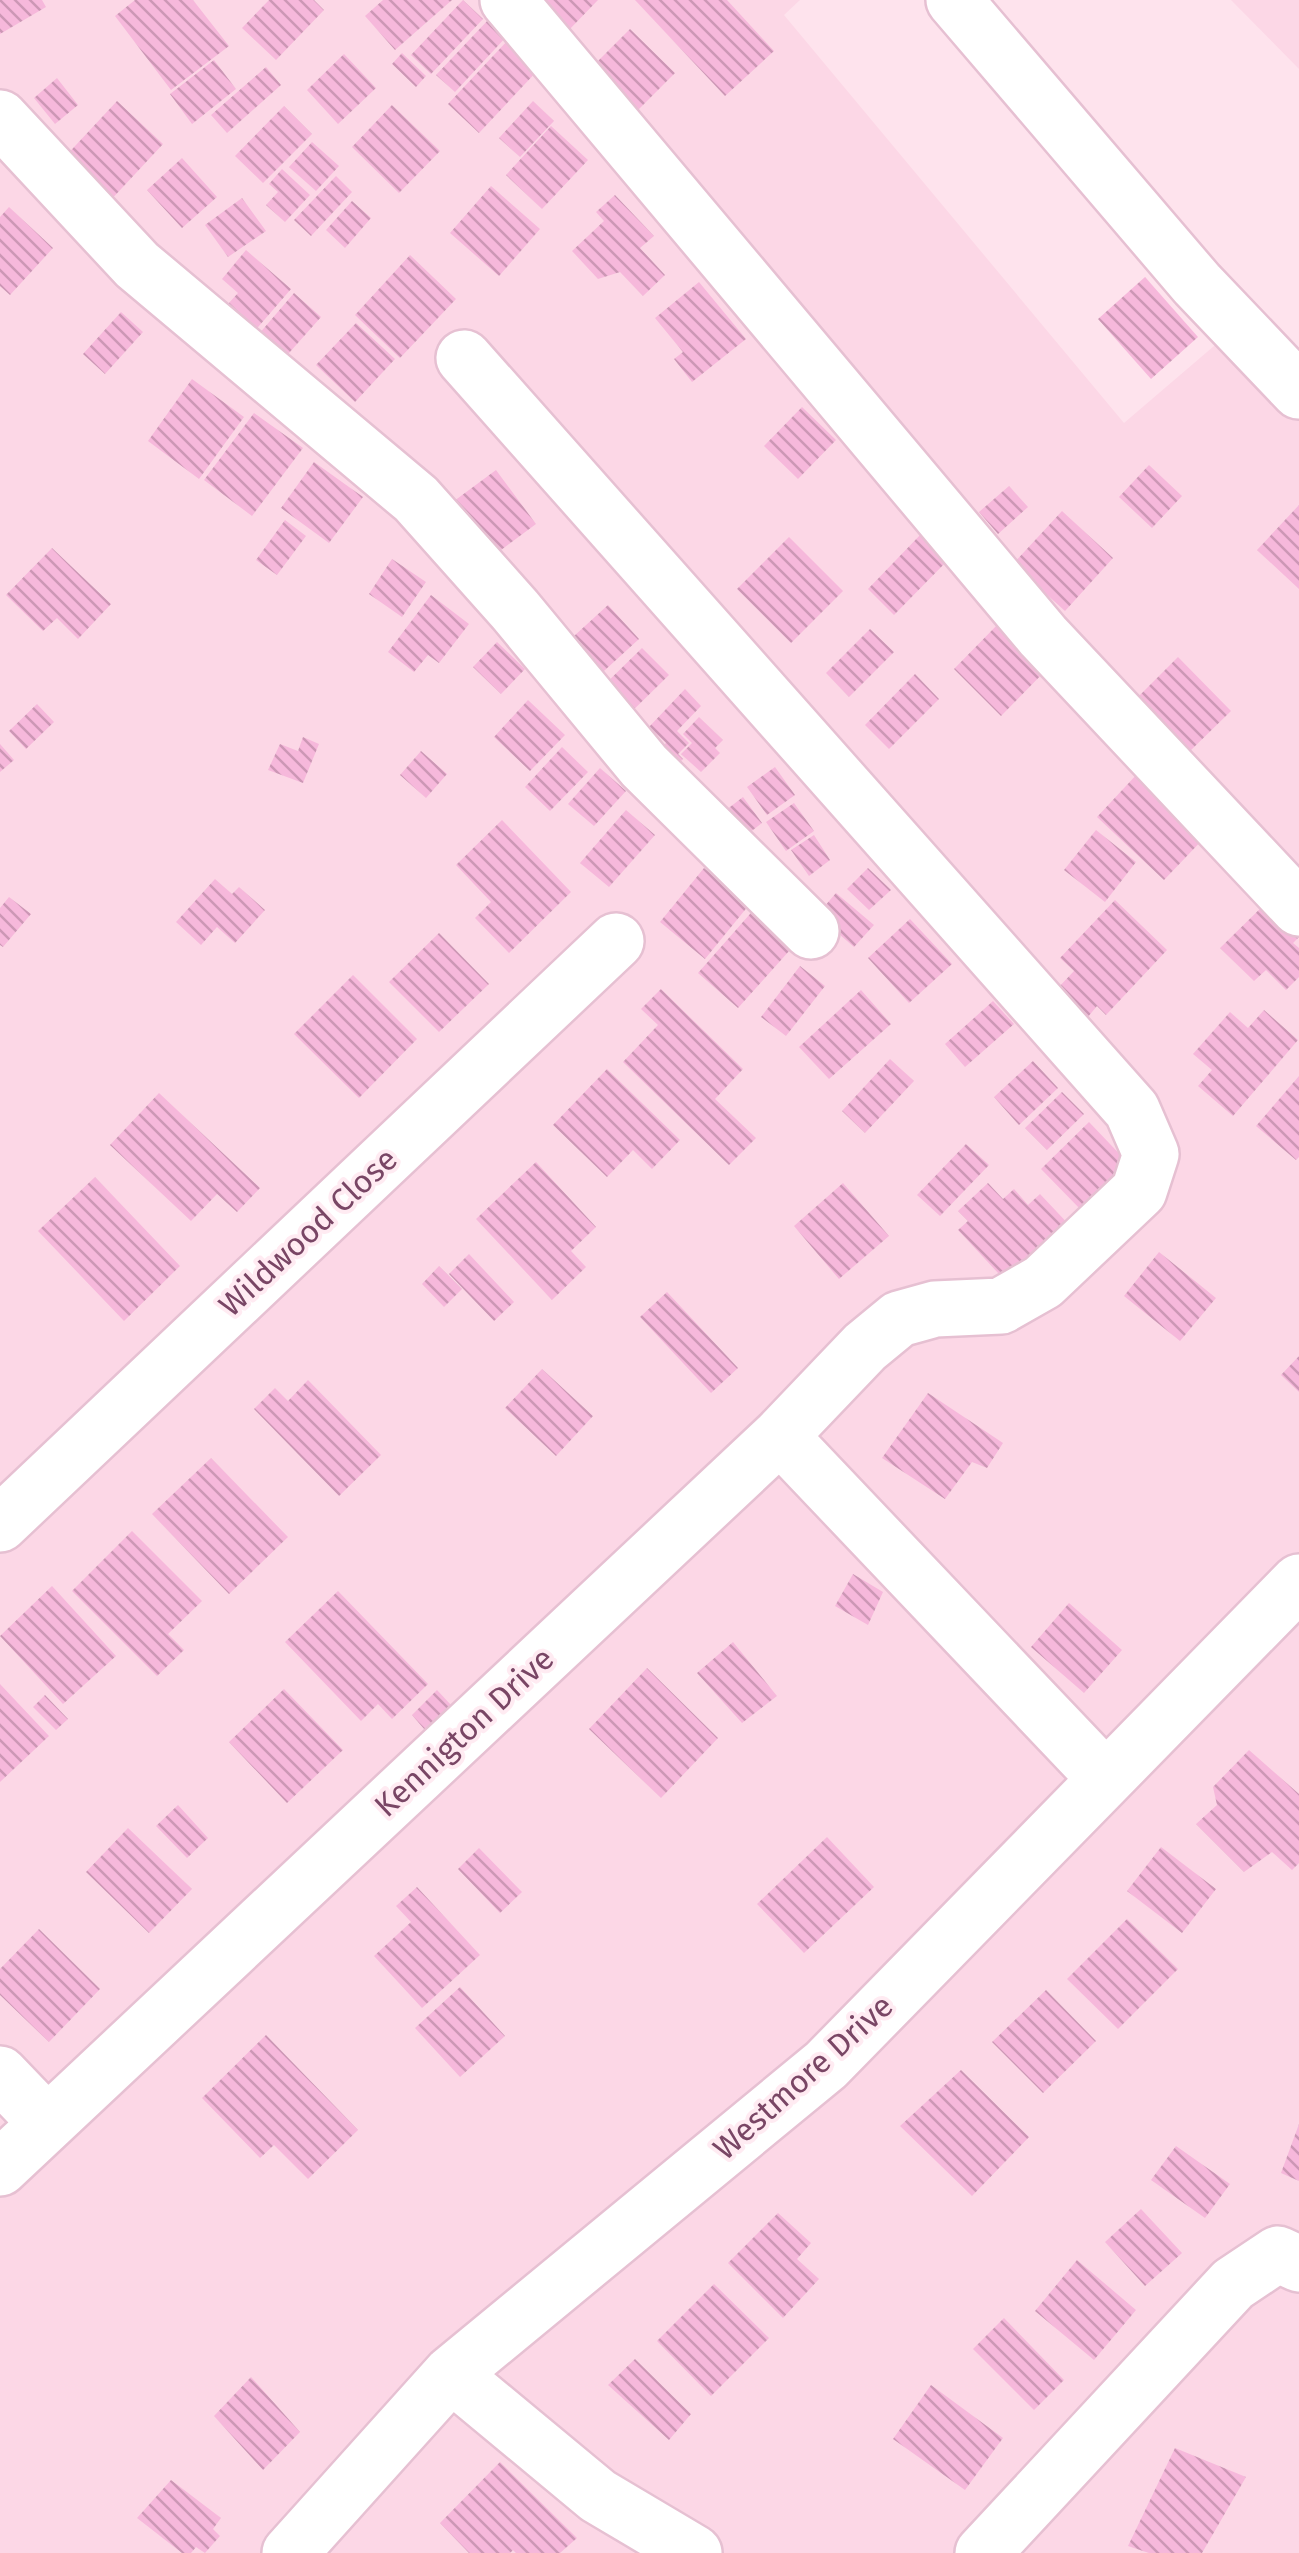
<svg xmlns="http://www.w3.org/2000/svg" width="1299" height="2553" viewBox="0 0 1299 2553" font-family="'Fira Sans',sans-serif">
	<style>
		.residential { fill: #fcd7e6 }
		.building { fill: url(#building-back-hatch) }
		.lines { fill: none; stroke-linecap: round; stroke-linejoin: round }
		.minor-casing { stroke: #e6c0d2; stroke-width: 60 }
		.minor { stroke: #fff; stroke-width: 55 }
		.labels { text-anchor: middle; stroke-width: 8; stroke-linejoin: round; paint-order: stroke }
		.street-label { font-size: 32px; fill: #794665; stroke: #ffebf2 }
	</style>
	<defs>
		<pattern id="building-back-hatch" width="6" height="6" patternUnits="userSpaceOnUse" patternTransform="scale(2.5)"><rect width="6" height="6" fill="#f6b8db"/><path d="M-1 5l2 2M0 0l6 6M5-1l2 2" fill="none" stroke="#cc97b5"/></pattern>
	</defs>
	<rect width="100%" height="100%" fill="#fee3ed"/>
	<path class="residential" d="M0 0H800L784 15 1124 423 1228 334 1299 407V2553H0Z
		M1231 0H1299V69Z"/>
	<path class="building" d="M0 0H42L46 7 0 34Z
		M135 0H193L229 46 171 90 115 16Z
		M269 0H314L324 10 276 60 242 28Z
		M383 0H452L395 50 365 16Z
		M463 0 483 19 431 74 411 55Z
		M532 0H598L566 33Z
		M635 0H727L774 51 725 96Z
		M489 19 507 36 455 92 436 75Z
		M630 29 675 73 630 118 586 73Z
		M508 40 539 69 479 133 448 104Z
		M402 53 426 76 416 87 392 64Z
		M344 54 376 88 338 124 307 90Z
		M214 60 236 89 192 124 170 94Z
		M266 67 281 85 227 133 211 115Z
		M57 78 78 105 55 124 34 98Z
		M117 101 163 144 108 203 62 160Z
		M533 101 554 121 520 157 499 138Z
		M392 105 440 151 399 193 352 147Z
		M284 106 312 134 263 183 235 156Z
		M551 126 588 160 542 209 506 175Z
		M312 142 339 166 316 191 289 167Z
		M182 158 217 197 182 228 147 190Z
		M282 169 310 195 285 222 266 205 278 192 269 184Z
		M336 176 352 192 311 236 294 220Z
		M491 186 540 229 499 276 450 233Z
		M615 195 654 236 640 248 665 275 643 296 620 272 598 279 572 251 604 221 596 212Z
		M242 198 266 231 228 257 205 225Z
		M352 201 371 218 345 248 326 230Z
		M9 207 53 248 10 295 0 286V217Z
		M246 250 291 289 246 341 217 316 238 293 222 279Z
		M410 255 456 299 400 358 355 315Z
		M1145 277 1198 337 1151 379 1098 319Z
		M699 282 746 339 692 382 674 359 683 352 655 318Z
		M294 293 321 317 273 371 247 348Z
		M121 312 143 332 105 374 83 354Z
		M356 323 395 359 355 402 316 365Z
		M192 379 244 417 199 479 148 441Z
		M802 407 836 440 798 479 764 446Z
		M254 413 303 448 252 516 204 480Z
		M314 462 363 497 329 543 281 508Z
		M1149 465 1182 496 1152 528 1119 497Z
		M496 470 536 524 485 562 446 507Z
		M1009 486 1028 507 998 534 979 512Z
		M1299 505V589L1257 550Z
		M1062 511 1113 558 1065 611 1013 564Z
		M285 520 306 536 277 575 256 560Z
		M923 532 950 558 894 615 868 589Z
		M789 537 843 591 791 643 737 589Z
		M52 548 111 604 78 639 57 618 43 631 6 595Z
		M392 559 426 582 402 617 369 594Z
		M431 595 469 624 439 663 428 655 414 672 388 652Z
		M608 605 639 639 593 681 562 647Z
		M1002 620 1049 667 1001 716 954 669Z
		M870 629 894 652 849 697 826 673Z
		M497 642 525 669 501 694 473 667Z
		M642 648 669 675 622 721 595 694Z
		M1178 657 1231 711 1189 752 1136 699Z
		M915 674 939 699 889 749 865 725Z
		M685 689 701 706 677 731 689 743 678 754 683 759 676 766 659 750 666 743 649 727Z
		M528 700 565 735 530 771 494 737Z
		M37 704 54 722 26 749 9 731Z
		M699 717 723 740 715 748 720 753 701 772 681 754 692 743 683 734Z
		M303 737 319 744 303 783 268 770 280 744 298 751Z
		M0 744 14 760 0 772Z
		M562 747 588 772 550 811 525 787Z
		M421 751 447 774 426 798 400 775Z
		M775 767 795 795 767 815 747 787Z
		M600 768 626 791 594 826 568 804Z
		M1139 772 1207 835 1164 880 1097 817Z
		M743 797 762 823 736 843 717 817Z
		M794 803 814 831 786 851 766 822Z
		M626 810 655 835 609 887 580 863Z
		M502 820 571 892 509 953 475 918 491 902 456 865Z
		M1096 830 1136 862 1105 902 1064 870Z
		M814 835 830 860 809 876 791 850Z
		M704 868 749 905 705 959 660 922Z
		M868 868 891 890 869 910 847 889Z
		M215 879 232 894 239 887 265 910 235 943 217 927 201 945 176 922Z
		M836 893 874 925 854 947 817 915Z
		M9 897 31 914 3 947 0 945V908Z
		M1115 900 1167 950 1106 1015 1097 1006 1087 1018 1057 989 1074 971 1060 958Z
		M1269 900 1299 930V937L1293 943 1299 948V977L1286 990 1266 970 1254 981 1220 948Z
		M757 906 798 941 738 1008 698 973Z
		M910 919 952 964 909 1003 868 958Z
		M439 933 489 984 439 1032 389 982Z
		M800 966 825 986 786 1036 761 1017Z
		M353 975 417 1039 359 1098 294 1034Z
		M661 989 743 1069 715 1099 756 1138 729 1165 623 1062 658 1025 641 1009Z
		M861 990 891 1024 829 1079 799 1047Z
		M993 1001 1014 1024 965 1067 945 1044Z
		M1264 1010 1298 1040 1233 1116 1198 1086 1212 1070 1193 1054 1230 1012 1248 1028Z
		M890 1059 914 1081 865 1133 842 1111Z
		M1033 1061 1058 1088 1019 1125 994 1097Z
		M607 1069 680 1140 652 1169 633 1150 607 1177 553 1125Z
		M1299 1076V1157L1296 1160 1256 1126Z
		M1062 1092 1084 1114 1047 1150 1025 1128Z
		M159 1093 260 1188 237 1212 217 1194 191 1221 110 1145Z
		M1089 1122 1131 1166 1083 1212 1041 1169Z
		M966 1144 989 1165 940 1216 917 1195Z
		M536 1162 596 1227 571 1251 586 1267 552 1300 476 1219Z
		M95 1177 180 1266 124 1321 38 1231Z
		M843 1183 889 1236 839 1279 794 1226Z
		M988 1183 1003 1199 1014 1189 1028 1205 1040 1194 1074 1230 1012 1288 958 1230 968 1221 958 1211Z
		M1159 1252 1216 1298 1180 1341 1124 1296Z
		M469 1254 514 1302 494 1321 449 1274Z
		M439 1266 462 1289 444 1307 422 1284Z
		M667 1292 738 1368 711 1393 640 1317Z
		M1299 1356V1392L1281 1375Z
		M542 1369 593 1416 556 1456 505 1408Z
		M308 1380 381 1455 339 1496 254 1409 275 1388 288 1401Z
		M928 1393 1003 1443 987 1468 972 1462 945 1499 882 1458Z
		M211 1458 288 1537 229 1594 152 1514Z
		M132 1531 202 1601 168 1634 184 1650 157 1676 72 1591Z
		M853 1574 883 1592 868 1625 835 1606Z
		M52 1586 116 1656 63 1704 0 1636Z
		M338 1591 428 1684 392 1719 378 1704 361 1721 285 1642Z
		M1069 1603 1122 1650 1084 1693 1031 1647Z
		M733 1642 777 1696 742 1723 697 1673Z
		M647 1668 718 1738 661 1798 589 1729Z
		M0 1684 49 1736 0 1782Z
		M284 1689 343 1750 287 1803 229 1742Z
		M437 1690 451 1705 425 1730 412 1715Z
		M45 1695 68 1719 56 1730 33 1707Z
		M1249 1750 1299 1794V1863L1292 1870 1272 1852 1244 1872 1196 1824 1217 1805 1213 1787Z
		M178 1805 208 1838 187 1858 156 1826Z
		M128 1828 192 1889 149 1933 86 1872Z
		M827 1837 874 1887 804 1953 757 1904Z
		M1161 1847 1216 1889 1182 1933 1127 1891Z
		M479 1848 522 1892 500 1913 458 1869Z
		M417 1887 480 1955 422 2008 374 1956 411 1922 396 1906Z
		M1127 1919 1178 1969 1118 2029 1067 1979Z
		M39 1929 100 1989 49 2042 0 1995V1969Z
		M460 1987 505 2036 460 2077 415 2028Z
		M1046 1990 1096 2041 1043 2093 992 2042Z
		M266 2035 358 2130 308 2179 274 2145 260 2158 202 2098Z
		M961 2070 1029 2137 972 2196 900 2126Z
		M1299 2124V2181L1281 2173Z
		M1176 2146 1230 2184 1205 2218 1151 2180Z
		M1141 2209 1182 2253 1145 2286 1105 2242Z
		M778 2213 811 2243 797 2259 819 2279 783 2318 728 2263Z
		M1077 2260 1136 2310 1094 2360 1035 2311Z
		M714 2284 769 2338 711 2396 657 2341Z
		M1004 2318 1064 2380 1034 2410 973 2349Z
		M635 2359 691 2414 669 2440 608 2385Z
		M251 2377 300 2432 263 2470 214 2416Z
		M931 2385 1003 2438 965 2490 893 2439Z
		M1175 2448 1246 2477 1202 2553H1149L1128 2546Z
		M500 2462 577 2538 560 2553H516L513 2550 510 2553H469L440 2523Z
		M171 2480 221 2518 213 2529 220 2536 205 2553 196 2547 191 2553H182L137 2518Z"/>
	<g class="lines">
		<defs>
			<path id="minor" d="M508 0 1043 636 1299 908
				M954 0 1197 284 1299 391
				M0 118 137 265 416 499 515 610 644 766 811 931
				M780 1436 1105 1778
				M0 1524 616 941
				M0 2074 47 2123
				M0 2168 780 1436 865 1347 899 1319 935 1309 1001 1306 1043 1282 1139 1191 1151 1154 1132 1110 464 358
				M451 2374 598 2496 694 2553
				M290 2553 451 2374 826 2065 1299 1582
				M983 2553 1233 2284 1278 2254 1299 2264"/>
		</defs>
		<use href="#minor" class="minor-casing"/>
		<use href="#minor" class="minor"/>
	</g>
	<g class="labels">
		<g class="street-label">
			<text transform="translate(308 1232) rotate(-43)" y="11">Wildwood Close</text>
			<text transform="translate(464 1732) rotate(-43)" y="11">Kennigton Drive</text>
			<text transform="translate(803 2077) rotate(-42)" y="11">Westmore Drive</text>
		</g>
	</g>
</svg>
